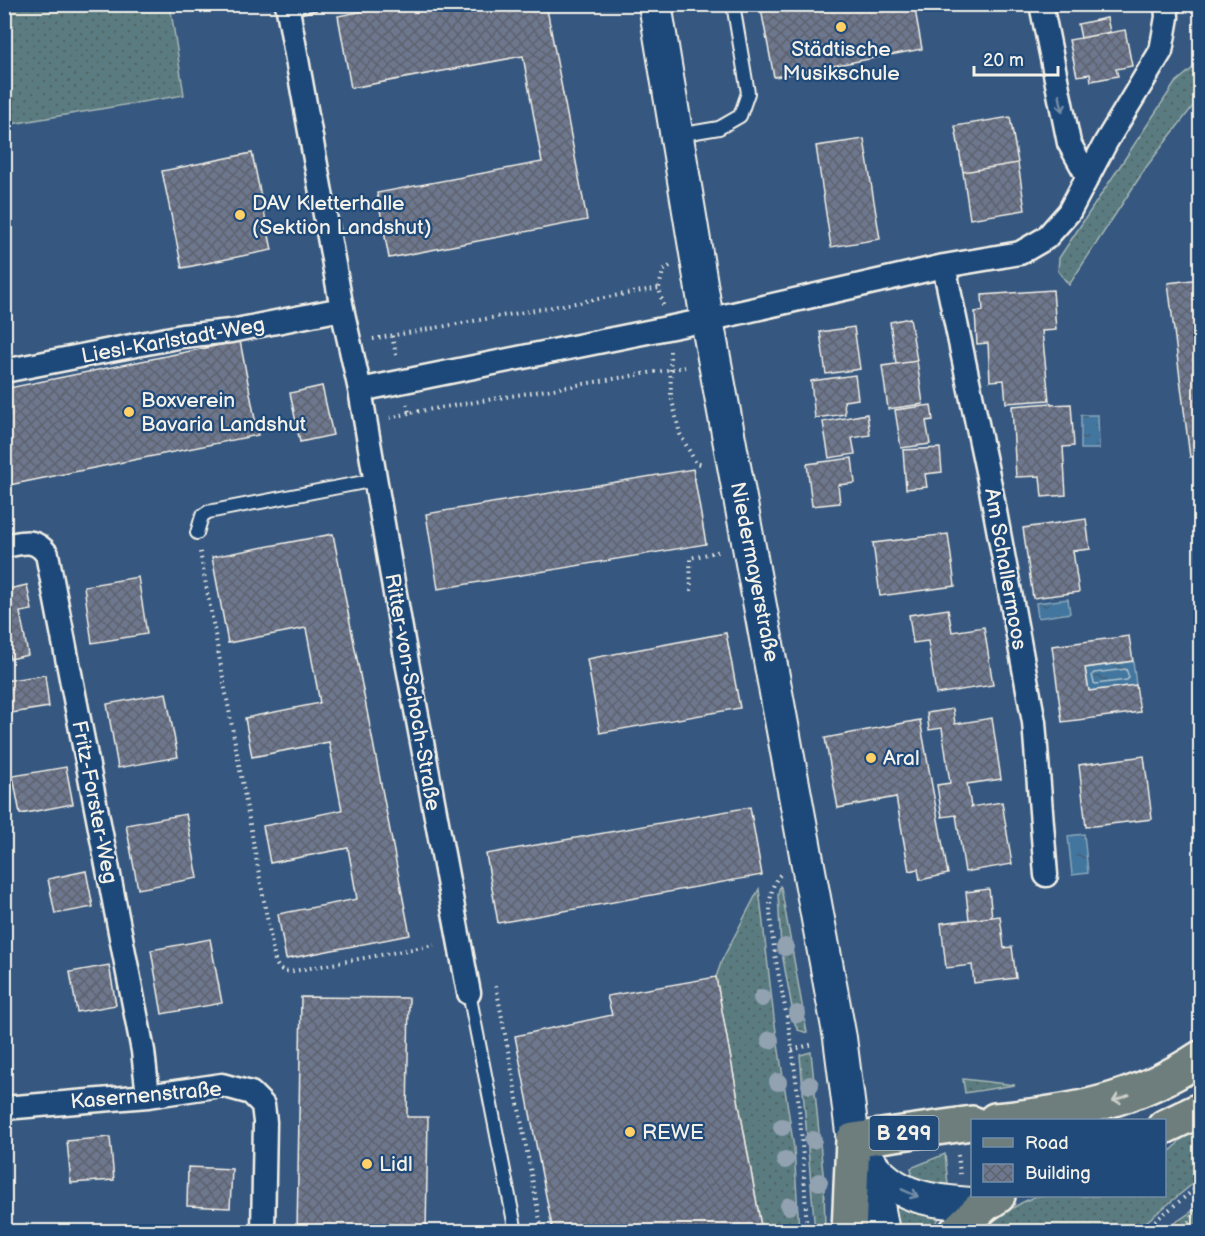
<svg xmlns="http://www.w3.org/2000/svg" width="1205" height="1236" viewBox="0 0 1205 1236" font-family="'Balsamiq Sans',sans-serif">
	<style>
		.grass { fill: url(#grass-dots); stroke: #a7b6b4; stroke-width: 1.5 }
		.forest { fill: url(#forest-firs); stroke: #a7b6b4; stroke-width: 1.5 }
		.water { fill: url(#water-ripples); stroke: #89a7bc; stroke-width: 1.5 }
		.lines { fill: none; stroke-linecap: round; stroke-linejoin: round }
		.shore { stroke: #adc0cb; stroke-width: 1.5 }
		.building { fill: url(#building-cross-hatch); stroke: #f4f1e8; stroke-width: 1.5 }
		.lane-casing { stroke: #f4f1e8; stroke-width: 16 }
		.street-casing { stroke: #f4f1e8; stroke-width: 27 }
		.secondary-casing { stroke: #f4f1e8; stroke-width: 36 }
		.primary-casing { stroke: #f4f1e8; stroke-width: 38 }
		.path { stroke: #f4f1e8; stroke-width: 4; stroke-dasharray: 1.5 4.5; stroke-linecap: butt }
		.lane { stroke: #1f4a7a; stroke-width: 12 }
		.street { stroke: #1f4a7a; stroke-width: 22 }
		.secondary { stroke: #1f4a7a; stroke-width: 32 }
		.primary { stroke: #6d7e7c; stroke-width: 33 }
		.tree { fill: #92a2b1 }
		.oneway { stroke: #748da6 }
		.oneway2 { stroke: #cccec8 }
		.poi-dot { fill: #ffd166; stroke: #1f4a7a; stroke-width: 2 }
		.labels { text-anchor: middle; stroke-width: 4.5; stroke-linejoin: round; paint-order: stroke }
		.shield { fill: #1f4a7a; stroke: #b4bfc7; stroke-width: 1.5 }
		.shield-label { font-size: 20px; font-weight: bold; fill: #f4f1e8 }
		.poi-label { font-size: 21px; fill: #f4f1e8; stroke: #1f4a7a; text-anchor: start }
		.street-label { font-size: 21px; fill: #f4f1e8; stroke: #1f4a7a }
	</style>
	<defs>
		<pattern id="grass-dots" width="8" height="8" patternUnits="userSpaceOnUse" patternTransform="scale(1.5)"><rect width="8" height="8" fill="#5a7c81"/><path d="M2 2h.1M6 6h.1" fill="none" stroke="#526566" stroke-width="1.8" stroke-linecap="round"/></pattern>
		<pattern id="forest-firs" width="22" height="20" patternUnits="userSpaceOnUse" patternTransform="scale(1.5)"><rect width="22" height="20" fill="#5a7c81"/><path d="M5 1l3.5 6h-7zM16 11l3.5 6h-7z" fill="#526566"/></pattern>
		<pattern id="water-ripples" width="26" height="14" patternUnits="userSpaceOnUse" patternTransform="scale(1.5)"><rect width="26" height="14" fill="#42769f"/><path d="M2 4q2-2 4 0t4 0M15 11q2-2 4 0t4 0" fill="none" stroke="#465f72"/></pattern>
		<pattern id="building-cross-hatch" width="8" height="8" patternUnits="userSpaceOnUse" patternTransform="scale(1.5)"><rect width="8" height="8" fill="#6d778d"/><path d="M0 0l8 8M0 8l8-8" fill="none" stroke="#5d626d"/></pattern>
	</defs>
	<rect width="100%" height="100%" fill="#365880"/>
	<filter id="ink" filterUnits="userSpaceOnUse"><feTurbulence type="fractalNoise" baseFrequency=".0167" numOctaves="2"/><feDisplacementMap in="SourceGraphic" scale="12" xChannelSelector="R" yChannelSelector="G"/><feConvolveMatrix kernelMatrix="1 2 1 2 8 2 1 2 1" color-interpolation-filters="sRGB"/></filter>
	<g filter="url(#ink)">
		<path class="grass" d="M5 4 170 5 184 95 5 125Z
			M1200 62V97L1147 166 1069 285 1058 271 1059 258 1175 83Z
			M780 886 781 887 807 1033 798 1030 795 1024 781 948 778 894Z
			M759 889 774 1018 794 1148 799 1231H762L716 977 722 960Z
			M811 1052 824 1183 825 1231H815L800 1055Z
			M963 1079 1015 1085 965 1093Z
			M1200 1126V1178L1135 1231 981 1232C998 1216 1015 1205 1036 1196H1164L1165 1153 1173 1149 1183 1137Z
			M945 1154 948 1185 935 1187 913 1179 911 1168Z
			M892 1203 907 1210 940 1217 931 1231H893Z"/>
		<path class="forest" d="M1200 1206V1231H1163Z"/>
		<path class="water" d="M1081 415H1098L1099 449H1081Z
			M1068 599 1070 613 1038 618 1036 603Z
			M1133 661 1136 685 1089 691 1085 668Z
			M1084 834 1088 873 1072 875 1068 836Z"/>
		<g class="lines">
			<path class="shore" d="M1126 669 1129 677 1127 680 1096 684 1094 683 1092 675 1094 673Z"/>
		</g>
		<path class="building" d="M400 4H546L587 220 389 258 377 193 542 162 523 56 351 88 338 16Z
			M760 4H914L922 49 774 77Z
			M1107 18 1110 32 1081 38 1078 24Z
			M1125 30 1132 66 1116 69 1118 76 1091 81 1090 74 1077 76 1069 40Z
			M1010 117 1018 163 963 172 955 126Z
			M864 139 880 239 831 247 816 146Z
			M252 153 272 250 182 268 162 171Z
			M1018 163 1025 210 970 219 963 172Z
			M1200 279V455L1190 457 1168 283Z
			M1053 290 1056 330 1042 331 1049 400 1006 403 1004 380 990 381 988 343 977 344 975 312 983 311 982 295Z
			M910 318 917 361 896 364 890 322Z
			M854 327 860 369 826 374 820 332Z
			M240 341 258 435 4 486V389Z
			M917 361 923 404 888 409 882 366Z
			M855 375 858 399 844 401 845 414 815 418 811 381Z
			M322 386 333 435 300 442 290 393Z
			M1051 403V405L1071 404 1074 446 1063 447 1066 495 1042 497 1040 476 1016 477 1012 406Z
			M931 405 933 420 926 421 930 444 901 448 895 410Z
			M867 414 870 435 852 438 855 454 829 458 823 422Z
			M940 448 942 472 925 474 927 487 906 489 903 450Z
			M852 458 855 483 838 485 840 503 812 506 807 464Z
			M693 469 706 544 438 589 426 514Z
			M1086 519 1090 549 1073 551 1079 592 1033 598 1023 528Z
			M333 534 410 935 286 959 278 914 357 899 348 848 270 863 263 826 342 810 329 742 252 757 245 718 320 703 306 628 228 643 212 557Z
			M948 534 955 586 880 596 873 543Z
			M138 577 147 634 92 643 84 586Z
			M27 585 32 610 20 612 28 655 10 659 4 633V590Z
			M948 609 952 632 984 627 993 685 936 694 928 641 913 643 909 615Z
			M726 633 740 708 600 733 587 659Z
			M1129 636 1133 661 1085 668 1089 691 1136 685 1140 712 1062 722 1052 646Z
			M45 675 49 707 4 714V681Z
			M166 693 178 757 118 768 107 704Z
			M953 709 955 724 992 718 1001 779 967 784 971 807 1002 802 1012 864 965 872 956 815 942 817 937 785 950 783 942 728 929 730 927 713Z
			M920 720 948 874 920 880 918 869 909 871 896 797 838 808 825 738Z
			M1144 756 1152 819 1086 827 1079 765Z
			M66 767 73 804 20 814 13 776Z
			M750 807 762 875 498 923 486 854Z
			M186 814 198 878 138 889 126 825Z
			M86 871 93 907 55 914 48 879Z
			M989 889 992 917 969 920 966 892Z
			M1000 916 1004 948 1012 947 1016 978 974 983 972 965 946 968 941 923Z
			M210 939 222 1003 162 1014 151 950Z
			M109 965 116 1005 77 1012 70 972Z
			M716 977 762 1232H553L515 1036 612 1015 607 996Z
			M301 997 409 998 407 1117H428L426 1232H297Z
			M110 1137 114 1180 71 1183 67 1141Z
			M188 1167 232 1169 230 1208 187 1206Z"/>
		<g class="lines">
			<defs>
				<path id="lane" d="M288 9 312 4
					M678 135 719 128 740 116 748 93 733 4
					M197 533 202 516 208 512 375 480
					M469 993 516 1232"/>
				<path id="street" d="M287 4 342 309 360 390 404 646 469 993
					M1041 4 1069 143 1088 177
					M944 266 991 490 1034 722 1046 875
					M4 371 182 336 231 331 342 309
					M360 390 707 320 944 266 1020 253 1046 238 1069 212 1106 142 1161 51 1167 17 1166 4
					M4 546C23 543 34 537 47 554L143 1051 148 1096
					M4 1108 148 1096 222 1085 251 1093 263 1105 265 1122 263 1232"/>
				<path id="secondary" d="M655 4 707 320 840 1038 853 1140 875 1188 883 1232
					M866 1158C897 1201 935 1201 984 1205"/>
				<path id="primary" d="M995 1120C1073 1112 1134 1102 1200 1058
					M1164 1127 1200 1110
					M849 1232 853 1140 972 1123
					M956 1232 984 1205 998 1196"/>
			</defs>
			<use href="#lane" class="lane-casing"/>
			<use href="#street" class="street-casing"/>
			<use href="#secondary" class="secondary-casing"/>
			<use href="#primary" class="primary-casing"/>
			<path class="path" d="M663 305 659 288 663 271 670 266
				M392 336 397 359
				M373 339 659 288
				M670 351 671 396 680 434 696 463 703 465
				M407 404 409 413 685 367
				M390 418 409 413
				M200 552 275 961C278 968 281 971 289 972L434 945
				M691 591 690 558 721 551
				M780 875C772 883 770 897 770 909 772 956 786 1002 792 1049 801 1109 804 1171 807 1232
				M496 986 542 1232
				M792 1050 813 1044
				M958 1155 960 1174
				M1141 1232 1200 1185
				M1182 1232 1200 1204"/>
			<use href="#lane" class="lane"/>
			<use href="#street" class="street"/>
			<use href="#secondary" class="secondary"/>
			<use href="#primary" class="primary"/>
		</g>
		<g class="tree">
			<circle cx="785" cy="947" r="9"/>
			<circle cx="762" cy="998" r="9"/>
			<circle cx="797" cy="1014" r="9"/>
			<circle cx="770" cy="1040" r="9"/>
			<circle cx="778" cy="1082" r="9"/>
			<circle cx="810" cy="1085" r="9"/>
			<circle cx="782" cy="1127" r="9"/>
			<circle cx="813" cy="1140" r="9"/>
			<circle cx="785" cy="1160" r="9"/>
			<circle cx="819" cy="1182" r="9"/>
			<circle cx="789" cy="1206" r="9"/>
		</g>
		<defs><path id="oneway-shaft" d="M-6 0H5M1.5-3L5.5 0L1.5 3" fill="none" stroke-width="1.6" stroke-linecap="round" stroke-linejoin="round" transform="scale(1.5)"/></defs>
		<g class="oneway">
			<use href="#oneway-shaft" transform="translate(1061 103) rotate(79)"/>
			<use href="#oneway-shaft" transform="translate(910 1193) rotate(24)"/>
		</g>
		<use class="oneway2" href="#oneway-shaft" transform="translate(1121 1098) rotate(160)"/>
	</g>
	<g class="poi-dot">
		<circle cx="841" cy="27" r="6"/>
		<circle cx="240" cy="215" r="6"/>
		<circle cx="129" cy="412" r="6"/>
		<circle cx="871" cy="758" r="6"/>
		<circle cx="630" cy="1132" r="6"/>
		<circle cx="367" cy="1164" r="6"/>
	</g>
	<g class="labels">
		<rect class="shield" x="869.5" y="1116" width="69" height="34" rx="4.5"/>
		<g class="shield-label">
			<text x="904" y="1140">B 299</text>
		</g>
		<g class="poi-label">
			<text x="841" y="56" text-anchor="middle">Städtische<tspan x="841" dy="24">Musikschule</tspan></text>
			<text x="252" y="210">DAV Kletterhalle<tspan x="252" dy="24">(Sektion Landshut)</tspan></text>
			<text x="141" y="407">Boxverein<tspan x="141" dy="24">Bavaria Landshut</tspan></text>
			<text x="883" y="765">Aral</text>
			<text x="642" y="1139">REWE</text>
			<text x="379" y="1171">Lidl</text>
		</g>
		<g class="street-label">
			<text transform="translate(173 340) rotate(-10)" y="7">Liesl-Karlstadt-Weg</text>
			<text transform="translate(1006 569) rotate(80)" y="7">Am Schallermoos</text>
			<text transform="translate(755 572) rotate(79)" y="7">Niedermayerstraße</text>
			<text transform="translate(413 692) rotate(80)" y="7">Ritter-von-Schoch-Straße</text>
			<text transform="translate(95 802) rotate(79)" y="7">Fritz-Forster-Weg</text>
			<text transform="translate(146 1095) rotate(-5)" y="7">Kasernenstraße</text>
		</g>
	</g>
	<rect width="1205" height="1236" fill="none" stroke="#1f4a7a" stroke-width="24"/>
	<rect x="12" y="12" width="1181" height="1212" fill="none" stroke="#f4f1e8" stroke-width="2" filter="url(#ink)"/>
	<rect x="971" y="1119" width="195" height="78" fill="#1f4a7a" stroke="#748da6" stroke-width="1.5"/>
	<rect x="983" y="1138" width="30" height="9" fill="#6d7e7c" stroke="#748da6" stroke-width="1.5"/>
	<text x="1025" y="1149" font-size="18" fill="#f4f1e8">Road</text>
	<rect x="983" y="1164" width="30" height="18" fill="url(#building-cross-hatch)" stroke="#748da6" stroke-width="1.5"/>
	<text x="1025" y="1179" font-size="18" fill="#f4f1e8">Building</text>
	<path d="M974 66v9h84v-9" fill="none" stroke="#f4f1e8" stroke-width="3"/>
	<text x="983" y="66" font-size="18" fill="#f4f1e8" stroke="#1f4a7a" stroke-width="4.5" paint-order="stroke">20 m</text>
</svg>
